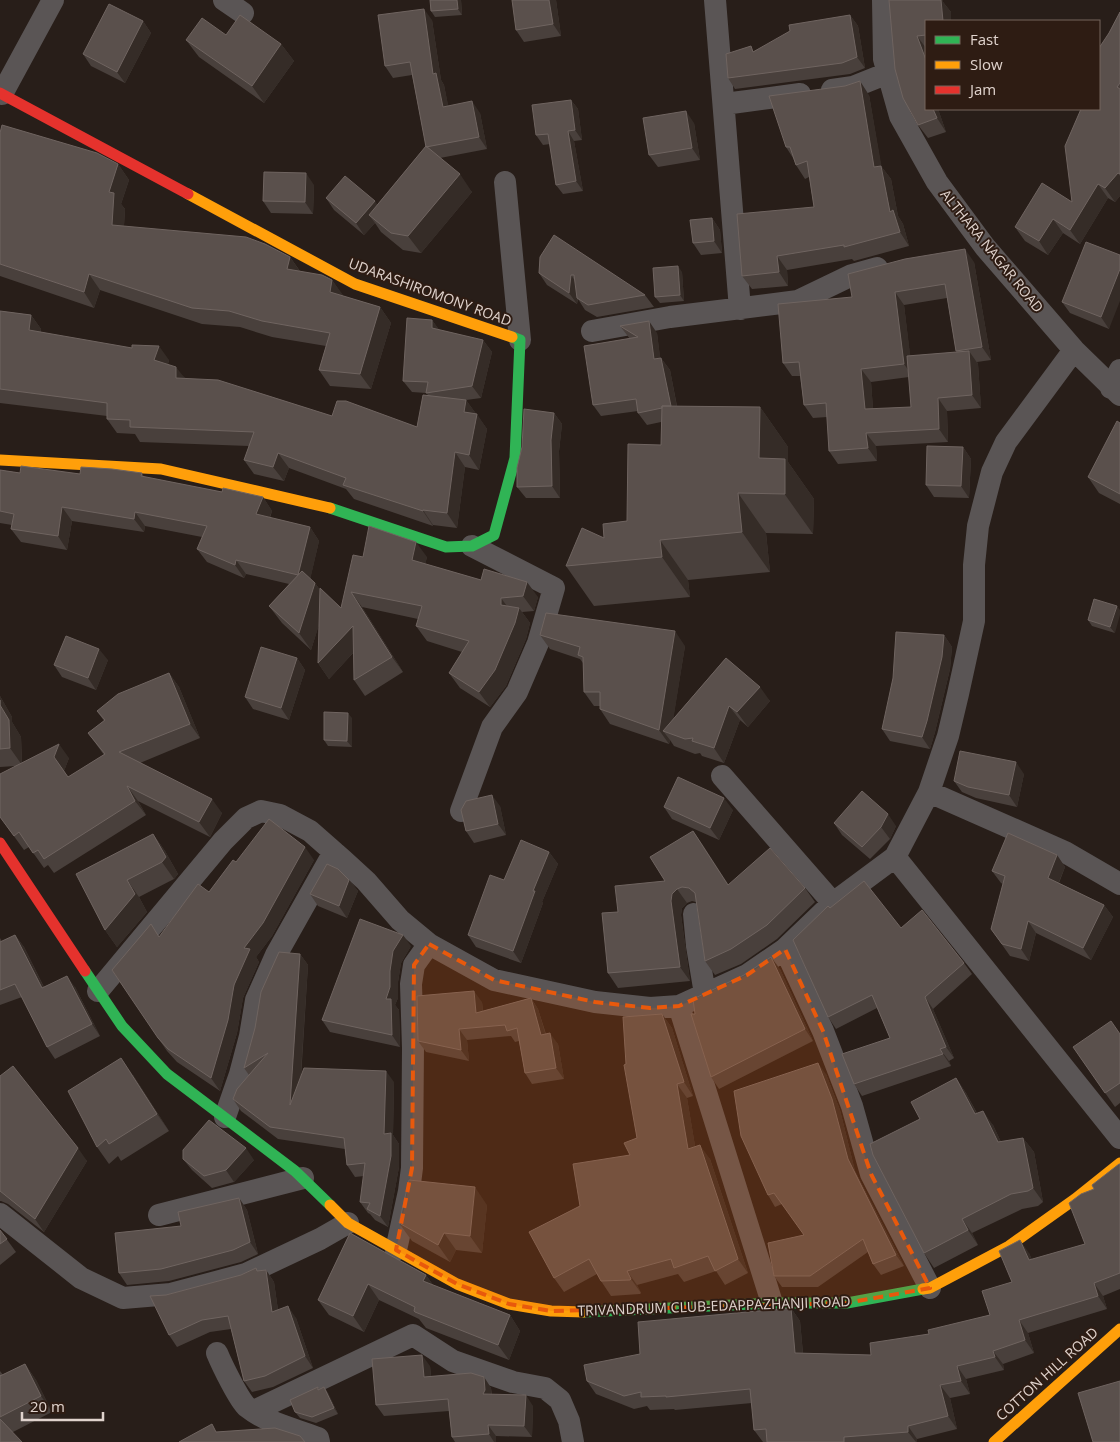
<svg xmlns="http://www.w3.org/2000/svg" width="1120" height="1442" viewBox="0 0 1120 1442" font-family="'Open Sans',sans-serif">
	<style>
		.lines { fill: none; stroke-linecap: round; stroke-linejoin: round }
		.street { stroke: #5a5555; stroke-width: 22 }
		.fast { stroke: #30b455; stroke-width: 11 }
		.slow { stroke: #ff9f0a; stroke-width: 11 }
		.jam { stroke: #e5322d; stroke-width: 11 }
		.wall { fill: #49403c; fill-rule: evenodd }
		.shaded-wall { fill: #352c27 }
		.building { fill: #5a504c; stroke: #6f6460 }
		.marked { fill: #e8590c; fill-opacity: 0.2; stroke: #e8590c; stroke-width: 4; stroke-dasharray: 10 6; stroke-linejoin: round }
		.labels { text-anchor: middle; stroke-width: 4; stroke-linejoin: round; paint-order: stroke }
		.street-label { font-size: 14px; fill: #e0d3cd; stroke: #2e1c13 }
	</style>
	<rect width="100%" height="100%" fill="#281e19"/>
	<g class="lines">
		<path class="street" d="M224 0 243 13
			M715 0 740 309
			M883 0 884 59 900 116 937 182 985 247 1074 350 1120 395
			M832 90 853 87 888 73
			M2 94 53 0
			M724 104 800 94
			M505 182 520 340
			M592 331 670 317 798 301 852 275 877 268
			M1111 388 1120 370
			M722 776 833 903
			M929 792 1065 852 1120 884
			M461 811 492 727 517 692 538 643 554 588 472 546
			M895 857 1120 1138
			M694 914 697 946 705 994
			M785 949 823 1031 852 1106 871 1174 930 1288
			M98 991 223 841 246 818 261 811 280 815 310 831 343 860 366 881 400 920 429 944 494 980 595 1002 650 1008 679 1006
			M225 1117 240 1074 250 1036 256 1000 276 955 334 852
			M0 1214 81 1278 123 1298 171 1294 246 1274 320 1239 348 1223
			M159 1215 303 1178
			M396 1250 409 1191 412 1168 413 1048 411 984 414 965 429 944
			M772 1303 679 1006 747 975 785 949 833 903 895 857 929 792 948 736 958 694 974 621V565L978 526 992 472 1006 442 1074 350
			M217 1353C222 1365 239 1400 247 1407 267 1423 295 1429 318 1438L319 1442
			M254 1411 413 1335 453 1361 513 1382 545 1388 560 1400 569 1421 573 1442"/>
		<path class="fast" d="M330 508 446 547 472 546 494 535 515 458 520 340 512 337
			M85 971 122 1026 167 1074 295 1171 330 1205
			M584 1312 772 1303H847L923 1289"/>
		<path class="slow" d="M188 194 355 284 512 337
			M0 460 161 469 330 508
			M330 1205 348 1223 457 1284 509 1304 551 1311 584 1312
			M923 1289 930 1288 1009 1246 1075 1199 1120 1163
			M994 1442 1120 1329"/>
		<path class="jam" d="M0 93 188 194
			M0 843 85 971"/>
	</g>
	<path class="wall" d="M430 0H461L462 15 435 17 431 11Z
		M556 0 561 36 524 42 516 30Z
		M889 0 943 2 951 12V21H926V109H938L946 132 928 138 918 125Z
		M1120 12V196L1115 202 1108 198 1080 244 1063 233 1048 255 1025 241 1015 227 1072 202 1099 109 1109 33Z
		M850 15 858 26 865 68 850 74 735 89 728 78 754 51Z
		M432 20 441 80 444 85 448 106 480 113 487 149 440 158 472 192 421 253 403 250 381 232 375 223 364 235 334 210 326 198 377 205 426 146 412 75 393 78 385 66Z
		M143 21 151 33 125 83 91 66 83 54Z
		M226 35 281 44 294 61 264 103 199 57 186 40Z
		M869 95 881 166 891 179 898 216 903 224 909 246 854 261 852 259 787 270 788 286 752 289 742 276 814 207 809 177 805 179 796 165 793 158 786 147Z
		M571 100 578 109 582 140 574 141 583 191 563 194 556 185 550 144 543 145 536 135Z
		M694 123 700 160 658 167 649 155Z
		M0 133 118 164 129 180 121 204 125 209 124 226 290 257 300 271 332 280 343 296 380 307 391 323 371 389 330 386 319 370 326 346 272 337 240 327 202 324 100 290 94 308 0 276Z
		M314 185 313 214 271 213 263 201Z
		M712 218 720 230 722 253 701 255 693 243Z
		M1120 255 1109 329 1070 313 1062 302Z
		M540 257 645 295 654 307 597 317 585 310 578 299 577 304 547 285 539 273Z
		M974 262 991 360 977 362 978 364 981 408 947 411 948 442 876 446 877 461 838 464 829 451 827 417 813 418 804 405 800 376H792L783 363 852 297ZM947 298 956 351 957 352 910 356 904 305ZM909 377 911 407 873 409 871 382Z
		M682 272 684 301 660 303 655 297Z
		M0 311 31 315 41 329V332L169 360 168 364 185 378 332 416 417 427 428 395 426 393 412 392 403 381 432 320 439 330 483 340 492 352 481 398 466 400 487 429 479 470 465 467 457 528 433 525V526L354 499 346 489 289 468 284 481 254 474 244 460 249 446 140 442 135 434 117 433 107 419V416L0 403Z
		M620 326 657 333 660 358H661L670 370 677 406 760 407 788 447V462L814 499 813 534 766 533 770 572 688 580 690 597 594 606 566 566 627 521 661 445V422L647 425 638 413V411L601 416 593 405 630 339Z
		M554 413 562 424 559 451 560 498H526L517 487Z
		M1120 423V504L1099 493 1088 477Z
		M963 447 971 459 969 498 934 497 926 485Z
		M0 470 20 473 80 474 142 473 144 477 222 492 263 497 272 511 270 518 310 527 319 541 310 579 315 583 320 590 341 608 363 557H427L425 564 538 597 534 611 522 612 530 623 526 639 506 686 490 707 460 688 449 673 462 652 427 641 416 626 418 619 362 607 403 672 365 696 354 680V652L329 679 318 663 319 624 311 650 282 623 269 606 289 584 246 574 244 578 207 562 197 549 202 537 145 526 144 532 72 521 67 550 21 542 11 529 12 525 0 523Z
		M1094 599 1115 633 1092 626 1088 620Z
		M540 635 685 646 673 719 726 658 770 701 748 727 740 720 724 763 702 756 700 753 695 754 674 746 670 740 669 744 610 724 600 709V706H594L584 692 583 663 580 659 550 649Z
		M944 635 952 647 950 669 935 732 930 749 890 741 882 729Z
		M297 658 305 670 289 720 253 709 245 697Z
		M108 660 96 690 62 677 54 665Z
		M169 673 179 687 200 738 140 763 222 813 210 837 138 801 146 815 54 873 48 865 44 868 29 847 24 850 0 817 15 766 0 767V696L12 717V722L21 737 22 762 69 758 64 771 68 777 104 755 88 733 104 721 97 711Z
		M352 718V747L328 746 324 740Z
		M1024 774 1017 807 976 798 962 792 954 781Z
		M500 806 506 835 474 843 466 831Z
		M664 807 733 810 719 840 672 819Z
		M834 823 896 826 890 839 870 859 842 835Z
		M693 831 728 885 805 888 815 902 777 939 741 964 715 975 705 961 696 902 692 901 687 903 682 908 681 915 690 981 618 988 608 973 618 912 665 881Z
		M153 834 165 851 178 874 174 879 139 897 147 912 117 947 105 930 76 874Z
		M549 852 558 864 542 902 543 903 521 963 476 947 468 935 504 880Z
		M1057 855 1065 867 1059 883 1104 905 1113 917 1091 960 1036 933 1029 961 1010 956 991 929 1003 884 1001 883 992 871Z
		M314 860 272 936 256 957 259 962 243 998 237 1033 220 1091 177 1062 167 1051 112 970 160 936 209 892 236 862Z
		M349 880 358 891 347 918 318 906 310 894Z
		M830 908 901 928 964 963 972 974 933 1009 954 1058 949 1061 951 1066 862 1096 854 1084 890 1038 877 1008 836 1029 828 1017Z
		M15 935 24 947 44 987H75L100 1036 55 1059 47 1047 22 997 0 1005V938L2 942Z
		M411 946 401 963 398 982V998L395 1005 399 1010 400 1047 330 1032 322 1020Z
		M300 954 308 965 301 1077 394 1082 393 1135 399 1144V1167L388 1227 375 1220 370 1214 368 1213 360 1202 364 1176 355 1177 347 1165 345 1149 278 1139 241 1111 233 1099 249 1075 244 1068Z
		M780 969 813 1041 719 1089 711 1077 695 1014 744 975Z
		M531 998 538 1009 546 1034 558 1044 564 1079 532 1084 525 1073 519 1041 515 1042 511 1036 467 1040 469 1061 426 1052 418 1041 482 1002 483 1011Z
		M662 1014 672 1028 693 1096 687 1098 695 1146 710 1159 748 1273 725 1285 716 1271 684 1282 678 1274 637 1285 641 1293 640 1294 611 1296 601 1281 597 1274 564 1292 554 1278 580 1206 630 1155 637 1138 626 1064Z
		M1120 1034V1103L1115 1107 1073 1047Z
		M826 1074 840 1110 855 1171 904 1266 881 1275 873 1264 868 1252 818 1287H782L774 1276 804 1235 782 1204 775 1207 768 1195Z
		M133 1075 169 1131 121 1161 118 1156 109 1164 97 1147Z
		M0 1076 87 1161 44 1232 8 1204 1 1201H0Z
		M956 1078 966 1093 977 1113 993 1125 1001 1142 1023 1138 1034 1152 1043 1202 1038 1206 1022 1209 972 1233 978 1245 934 1268 924 1253 920 1119Z
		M183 1159 254 1160 234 1182 212 1188 192 1170Z
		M1120 1164V1289L1103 1296 1107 1309 1028 1333 1034 1353 1003 1364 1004 1370 966 1379 970 1394 950 1398 957 1429 917 1439V1442H763L754 1430 752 1403 675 1410 674 1409 650 1410 647 1406 634 1409 596 1394 587 1381 640 1354 791 1308 800 1321 803 1353 871 1355 929 1334 990 1315 1012 1282 1029 1253 1032 1260 1085 1244 1094 1189Z
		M239 1198 247 1210 258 1254 241 1262 169 1281 127 1285 119 1273 181 1226Z
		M487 1205 482 1253 456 1250 450 1262 412 1241 399 1223Z
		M0 1230 16 1252 0 1265Z
		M350 1233 426 1275 433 1285 510 1315 520 1331 509 1360 426 1328 419 1319 379 1300 364 1332 329 1315 318 1300Z
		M266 1270 274 1282 278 1310 296 1318 313 1368 273 1387 252 1392 244 1381 231 1329 210 1332 177 1347 169 1335 166 1295 258 1271Z
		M25 1364 36 1380 52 1412 13 1432 0 1442V1371L3 1375Z
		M430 1366 431 1376 484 1377 491 1388 492 1395 533 1406 532 1437 496 1436V1442H455L452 1437 449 1411 384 1416 376 1405Z
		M318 1387 319 1389 324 1387 328 1393 338 1414 316 1423 300 1418 295 1412Z"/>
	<path class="shaded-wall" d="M457 0H461L462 15 458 9Z
		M549 0H556L561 36 553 24Z
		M934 0H943V2L951 12V21H943Z
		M424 9 432 20 441 80 444 85 451 119 443 107 433 74Z
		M850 15 858 26 865 68 857 57Z
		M143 21 151 33 125 83 117 72Z
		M917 36 926 48V60Z
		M281 44 294 61 264 103 252 86Z
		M860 81 869 95 884 180 874 167Z
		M571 100 578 109 582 140 575 130Z
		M472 101 480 113 487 149 479 137Z
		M933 109H938L946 132 937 118Z
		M686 111 694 123 700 160 692 148Z
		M568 131 574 141 583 191 576 181Z
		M118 164 129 180 121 204 125 209 123 240 112 225 109 192Z
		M881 166 891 179 898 216 903 224 909 246 900 232 890 212Z
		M306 173 314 185 313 214 305 202Z
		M1118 173 1120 176V196L1115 202 1105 188Z
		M460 174 472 192 421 253 408 236Z
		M1098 184 1108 198 1080 244 1070 230Z
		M375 201 383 213 369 215 375 223 364 235 356 223Z
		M712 218 720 230 722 253 714 241Z
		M1053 219 1063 233 1048 255 1039 241Z
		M965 249 974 262 991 360 982 347Z
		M777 256 787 270 788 286 779 272Z
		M290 257 301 273 287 269Z
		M678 266 682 272 684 301 680 295Z
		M1120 269V301L1109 329 1101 317Z
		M89 274 100 290 94 308 84 292Z
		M571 275 579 287 577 304 569 293Z
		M332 280 343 295 341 308 330 292Z
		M895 292 904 305 913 377 904 364Z
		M380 307 391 323 371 389 360 374Z
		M31 315 41 329 39 344 29 330Z
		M432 320 441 332 432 328Z
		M649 321 657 333 662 371 654 359Z
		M483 340 492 352 481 398 472 386Z
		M159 346 169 360 165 374 154 360Z
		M969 351 978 364 981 408 972 395Z
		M661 358 670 370 679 418 671 406Z
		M176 367 187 381 176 378Z
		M861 369 871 382 874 422 865 409Z
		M938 398 947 411 948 442 939 429Z
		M466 400 477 415 464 412Z
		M760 407 788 447V462L814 499 813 534 759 458Z
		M554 413 562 424 559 451 560 498 552 486 551 440Z
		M477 414 487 429 479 470 469 455Z
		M866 433 876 446 877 461 868 448Z
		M963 447 971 459 969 498 961 486Z
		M455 452 465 467 457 528 447 513Z
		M278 453 289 468 284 481 273 467Z
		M738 493 766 533 770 572 742 532Z
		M263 497 272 511 265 528 256 514Z
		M62 507 72 521 67 550 58 536Z
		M423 510 433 525V526L423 511Z
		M135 512 145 526 144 532 134 519Z
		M310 527 319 541 308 589 298 575Z
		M660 540 688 580 690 597 662 557Z
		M416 542 427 557 423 575 412 560Z
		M236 560 246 574 244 578 235 565Z
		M527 582 538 597 534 611 523 596Z
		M315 583 327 600 311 650 299 633Z
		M351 592 362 607 403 672 392 657Z
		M501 598 512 613 501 605Z
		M1117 606 1120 610V615L1115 633 1110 627Z
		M519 608 530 623 526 639 506 686 490 707 479 692Z
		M353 626 364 641 329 679 318 663Z
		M675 631 685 646 671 734 663 731 670 740 669 744 659 730Z
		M944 635 952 647 950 669 935 732 930 749 922 737Z
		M99 649 108 660 96 690 88 678Z
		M297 658 305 670 289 720 281 708Z
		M169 673 179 687 200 738 190 724Z
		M760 687 770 701 748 727 737 712Z
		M0 696 12 717V722L21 737 22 765 10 748 0 705Z
		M729 706 740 720 724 763 714 748Z
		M348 713 352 718V747L347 741Z
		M59 744 69 758 64 771 54 757Z
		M1016 762 1024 774 1017 807 1009 795Z
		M127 786 138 801 146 815 135 801Z
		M492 795 500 806 506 835 498 824Z
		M724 798 733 810 719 840 710 828Z
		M212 799 222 813 210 837 199 822Z
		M888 814 896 826 890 839 881 827Z
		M693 831 703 845 738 899 728 885Z
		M153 834 165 851 178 874 174 879 162 862Z
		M305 847 314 860 272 936 256 957 259 962 243 998 237 1033 220 1091 211 1078 244 948Z
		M549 852 558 864 542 902 543 903 521 963 513 951 533 891Z
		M1057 855 1065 867 1056 889 1048 878Z
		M127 880 139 897 147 912 117 947 105 930Z
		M349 880 358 891 347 918 339 906Z
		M677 889 687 903 682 908 681 915 690 981 680 967 671 901 672 894Z
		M1104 905 1113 917 1091 960 1083 948Z
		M1028 921 1036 933 1029 961 1021 949Z
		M15 935 24 947 50 1000 42 988Z
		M403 935 411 946 401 963 398 982V998L395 1005 399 1010 400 1047 392 1035 386 999 393 951Z
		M300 954 308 965 298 1117 290 1105Z
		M771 957 780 969 813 1041 805 1029Z
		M67 976 75 987 100 1036 92 1024Z
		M474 991 482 1002 484 1024 476 1013Z
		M925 997 933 1009 954 1058 946 1047Z
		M531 998 538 1009 549 1046 541 1035Z
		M662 1014 672 1028 693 1096 684 1082Z
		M459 1029 467 1040 469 1061 461 1050Z
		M550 1033 558 1044 564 1079 556 1068Z
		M940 1049 949 1061 951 1066 943 1054Z
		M121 1058 133 1075 169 1131 157 1114Z
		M818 1063 826 1074 840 1110 855 1171 904 1266 896 1255 848 1159Z
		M386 1071 394 1082 393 1135 399 1144V1167L388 1227 380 1216Z
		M956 1078 966 1093 985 1129 975 1114Z
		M677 1084 687 1098 698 1163 688 1149Z
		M983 1111 993 1125 1008 1157 998 1142Z
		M1023 1138 1034 1152 1043 1202 1033 1188Z
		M700 1145 710 1159 748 1273 738 1259Z
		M78 1148 87 1161 44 1232 35 1219Z
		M246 1148 254 1160 234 1182 226 1170Z
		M475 1187 487 1205 482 1253 470 1236Z
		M239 1198 247 1210 258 1254 250 1242Z
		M962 1219 972 1233 978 1245 968 1230Z
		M444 1233 456 1250 450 1262 438 1245Z
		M1020 1240 1029 1253 1038 1273 1029 1260Z
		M266 1270 274 1282 280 1324 272 1312Z
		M627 1271 637 1285 641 1293 631 1279Z
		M426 1275 437 1291 423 1281Z
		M1094 1283 1103 1296 1107 1309 1098 1296Z
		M368 1284 379 1300 364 1332 353 1316Z
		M288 1306 296 1318 313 1368 305 1356Z
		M791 1308 800 1321 804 1366 795 1353Z
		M510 1315 520 1331 509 1360 498 1345Z
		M1019 1320 1028 1333 1034 1353 1025 1340Z
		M993 1351 1003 1364 1004 1370 995 1357Z
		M422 1355 430 1366 432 1388 424 1377Z
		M25 1364 36 1380 52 1412 41 1396Z
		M957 1366 966 1379 970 1394 961 1381Z
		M484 1377 491 1388 492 1401 483 1394Z
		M940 1385 950 1398 957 1429 948 1416Z
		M324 1387 328 1393 338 1414 334 1408Z
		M526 1395 533 1406 532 1437 524 1426Z
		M488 1425 496 1436V1442H494L489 1434Z
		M908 1426 917 1439V1442H916L908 1432Z"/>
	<path class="building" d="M430 0H457L458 9 431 11Z
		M512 0H549L553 24 516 30Z
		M889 0H941L943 21H926V35L917 36 926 60V109H933L937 118 918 125 903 98 895 69Z
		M109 4 143 21 117 72 83 54Z
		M424 9 433 74 436 73 443 107 472 101 479 137 426 147 410 62 385 66 378 15Z
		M1120 12V83L1117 87 1120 89V174L1118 173 1105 188 1098 184 1070 230 1053 219 1039 241 1015 227 1042 183 1072 202 1065 146 1081 109H1099V48L1109 33Z
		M240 15 281 44 252 86 186 40 202 18 226 35Z
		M850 15 857 57 842 63 728 78 726 54 751 46 753 52 790 31 789 25Z
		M860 81 874 167 881 166 890 212 893 210 900 232 844 247V245L777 256 779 272 742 276 737 214 814 207 807 161 796 165 790 147H786L769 96 845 86Z
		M571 100 575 130 568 131 576 181 556 185 548 134 536 135 532 105Z
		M686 111 692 148 649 155 643 118Z
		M2 125 97 153 118 164 109 192 114 193 112 225 246 237 265 244 290 257 287 269 322 275 332 280 330 292 380 307 360 374 319 370 330 333 262 321 229 311 192 308 89 274 84 292 0 264V133Z
		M426 146 460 174 408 236 391 233 369 215Z
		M264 172 306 173 305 202 263 201Z
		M345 176 375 201 356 223 326 198Z
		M712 218 714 241 693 243 690 220Z
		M554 235 645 295 588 305 577 298 574 275H571L569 293 539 273 540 257Z
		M1086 242 1120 255V269L1101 317 1062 302Z
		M965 249 982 347 956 351 945 284 895 292 904 364 861 369 865 409 911 407 907 356 969 351 972 395 938 398 939 429 866 433 868 448 829 451 826 403 804 405 799 362 783 363 778 304 852 297 848 274 905 259Z
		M678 266 680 295 655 297 653 268Z
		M0 311 31 315 29 330 132 348V345L159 346 154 360 176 367V378L218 380 332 416 337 401H346L417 427 423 395 466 400 464 412 477 414 469 455 455 452 447 513 423 510V511L343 485 346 478 278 453 273 467 244 460 254 432 130 427V420L107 419V403L0 389Z
		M407 318 432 320V328L483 340 472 386 426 393 428 382 403 381Z
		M649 321 654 359 661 358 671 406H662V408L638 413 636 399 593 405 584 346 638 337 620 326Z
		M662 406 760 407 759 458 785 459V494L738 493 742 532 660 540 662 557 566 566 582 528 604 538 603 524 627 521 628 444 661 445Z
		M524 409 554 413 551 440 552 486 517 487V468L522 447Z
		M1117 421 1120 423V494L1088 477Z
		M927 446 963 447 961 486 926 485Z
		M21 466 80 474 81 467 112 469 142 473 141 476 222 492 223 488 263 497 256 514 310 527 298 575 236 560 235 565 197 549 207 526 135 512 134 519 62 507 58 536 11 529 14 514 0 511V470L20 473Z
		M369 526 416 542 412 560 481 580 484 569 527 582 523 596 501 598V605L519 608 515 623 495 670 479 692 449 673 469 641 416 626 422 606 351 592 392 657 354 680 353 626 318 663 320 588 341 608 353 555 363 557Z
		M302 571 315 583 299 633 269 606Z
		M1094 599 1117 606 1110 627 1088 620Z
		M546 613 675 631 659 730 600 709V692H584L583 657 578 655 580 647 540 635Z
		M896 632 944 635 942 657 927 721 922 737 882 729 893 678Z
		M66 636 99 649 88 678 54 665Z
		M261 647 297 658 281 708 245 697Z
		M726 658 760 687 737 712 729 706 714 748 692 741 693 738 685 739 663 731Z
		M169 673 190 724 119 752 212 799 199 822 127 786 135 801 44 859 38 850 33 853 19 832 14 836 0 817V774L59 744 54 757 68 777 105 754 88 733 105 720 97 711 118 694Z
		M0 700V705L9 720 10 748 0 749Z
		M324 712 348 713 347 741 324 740Z
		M960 751 1016 762 1009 795 968 787 954 781Z
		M678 777 724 798 710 828 664 807Z
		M862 791 888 814 881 827 862 847 834 823Z
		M492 795 498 824 466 831 461 810 466 801Z
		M269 819 305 847 263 923 244 948 250 949 234 985 228 1020 211 1078 168 1049 158 1038 112 970 151 924 159 937 198 884 209 892 233 860 236 862Z
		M693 831 728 885 770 848 805 888 767 925 731 949 705 961 695 893 689 888 682 887 677 889 672 894 671 901 680 967 608 973 602 913 618 912 615 886 665 881 650 857Z
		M1008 833 1057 855 1048 878 1104 905 1083 948 1028 921 1021 949 1002 944 991 929 1005 876 992 871Z
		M153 834 166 857 162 862 127 880 135 894 105 930 76 874Z
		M521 840 549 852 533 891H535L513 951 468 935 490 875 504 880Z
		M327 864 338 869 349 880 339 906 310 894Z
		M864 881 901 928 922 910 964 963 925 997 946 1047 940 1049 943 1054 854 1084 842 1054 890 1038 872 995 828 1017 793 940 828 906 830 908Z
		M360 919 403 935 393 951 390 971V987L386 999H391L392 1035 322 1020Z
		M15 935 42 988 67 976 92 1024 47 1047 15 984 0 990V942Z
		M279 952 300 954 290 1105 304 1068 386 1071 384 1134 391 1133V1156L380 1216 367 1209 370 1203 360 1202 365 1163 347 1165 344 1138 270 1127 233 1099 237 1089 268 1053 244 1068 255 1028 261 992Z
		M771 957 805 1029 711 1077 691 1014H695L693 999 744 975Z
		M474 991 476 1013 531 998 541 1035 550 1033 556 1068 525 1073 517 1028 507 1031 505 1025 459 1029 461 1050 418 1041 417 996Z
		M662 1014 684 1082 677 1084 688 1149 700 1145 738 1259 715 1271 708 1256 674 1268 671 1259 627 1271 631 1279 630 1280 601 1281 589 1259 554 1278 529 1232 580 1206 573 1164 630 1155 624 1143 637 1138 624 1065 626 1064 623 1017Z
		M1111 1021 1120 1034V1083L1105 1093 1073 1047Z
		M121 1058 157 1114 109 1144 106 1139 97 1147 68 1091Z
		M818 1063 832 1099 848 1159 896 1255 873 1264 863 1239 810 1276H774L768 1243 804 1235 774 1193 768 1195 741 1136 734 1091Z
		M13 1066 78 1148 35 1219 0 1191V1076Z
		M956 1078 975 1114 983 1111 998 1142 1023 1138 1033 1188 1028 1191 1011 1194 962 1219 968 1230 924 1253 873 1155 870 1144 920 1119 911 1102Z
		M209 1120 246 1148 226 1170 204 1176 183 1159V1150Z
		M1119 1164H1120V1273L1094 1283 1098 1296 1019 1320 1025 1340 993 1351 995 1357 957 1366 961 1381 940 1385 948 1416 908 1426V1432L844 1437V1442H767L766 1429 754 1430 750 1389 666 1397V1396L641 1397V1392L624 1396 587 1381 584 1365 640 1354 638 1322 791 1308 795 1353 871 1355 870 1343 929 1334 928 1330 990 1315 982 1291 1012 1282 999 1251 1020 1240 1029 1260 1085 1244 1069 1203 1081 1194 1094 1189 1092 1185Z
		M409 1180 475 1187 470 1236 444 1233 438 1245 399 1223Z
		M239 1198 250 1242 233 1250 161 1269 119 1273 115 1233 181 1226 178 1212Z
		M0 1230 7 1239 0 1244Z
		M350 1233 426 1275 423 1281 510 1315 498 1345 415 1312 414 1311 415 1307 368 1284 353 1316 318 1300Z
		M256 1268 257 1271 266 1270 272 1312 288 1306 305 1356 265 1376 244 1381 228 1316 202 1320 169 1335 150 1296 166 1295 241 1275Z
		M422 1355 424 1377 471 1373 484 1377 485 1390 483 1394 526 1395 524 1426 488 1425 489 1434 452 1437 448 1399 376 1405 372 1359Z
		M25 1364 41 1396 0 1417V1375V1376Z
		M1120 1381V1442H1093L1078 1393Z
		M318 1387V1390L324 1387 334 1408 312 1417 295 1412 290 1400Z
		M0 1419 22 1442H0Z
		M212 1424 216 1432 275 1428 300 1436 305 1442H179Z"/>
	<path class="marked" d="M429 944 494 980 595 1002 650 1008 679 1006 747 975 785 949 823 1031 871 1174 930 1288 847 1303 551 1311 509 1304 457 1284 396 1250 412 1168 414 965Z"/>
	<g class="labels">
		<g class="street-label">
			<text transform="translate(992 251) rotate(51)" y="5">ALTHARA NAGAR ROAD</text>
			<text transform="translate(430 292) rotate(20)" y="5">UDARASHIROMONY ROAD</text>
			<text transform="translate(714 1306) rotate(-2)" y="5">TRIVANDRUM CLUB-EDAPPAZHANJI ROAD</text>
			<text transform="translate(1047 1374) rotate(-42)" y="5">COTTON HILL ROAD</text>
		</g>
	</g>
	<rect x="925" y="20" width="175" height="90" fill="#2e1c13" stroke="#75655d"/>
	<rect x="935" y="36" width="25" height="8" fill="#30b455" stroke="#75655d"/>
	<text x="970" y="45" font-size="15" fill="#e0d3cd">Fast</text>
	<rect x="935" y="61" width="25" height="8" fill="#ff9f0a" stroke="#75655d"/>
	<text x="970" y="70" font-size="15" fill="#e0d3cd">Slow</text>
	<rect x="935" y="86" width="25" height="8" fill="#e5322d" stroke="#75655d"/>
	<text x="970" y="95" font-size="15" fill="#e0d3cd">Jam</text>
	<path d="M22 1412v8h81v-8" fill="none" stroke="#e0d3cd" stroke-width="2.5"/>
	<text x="30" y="1412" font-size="15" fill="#e0d3cd" stroke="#2e1c13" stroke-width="4" paint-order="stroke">20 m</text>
</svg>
